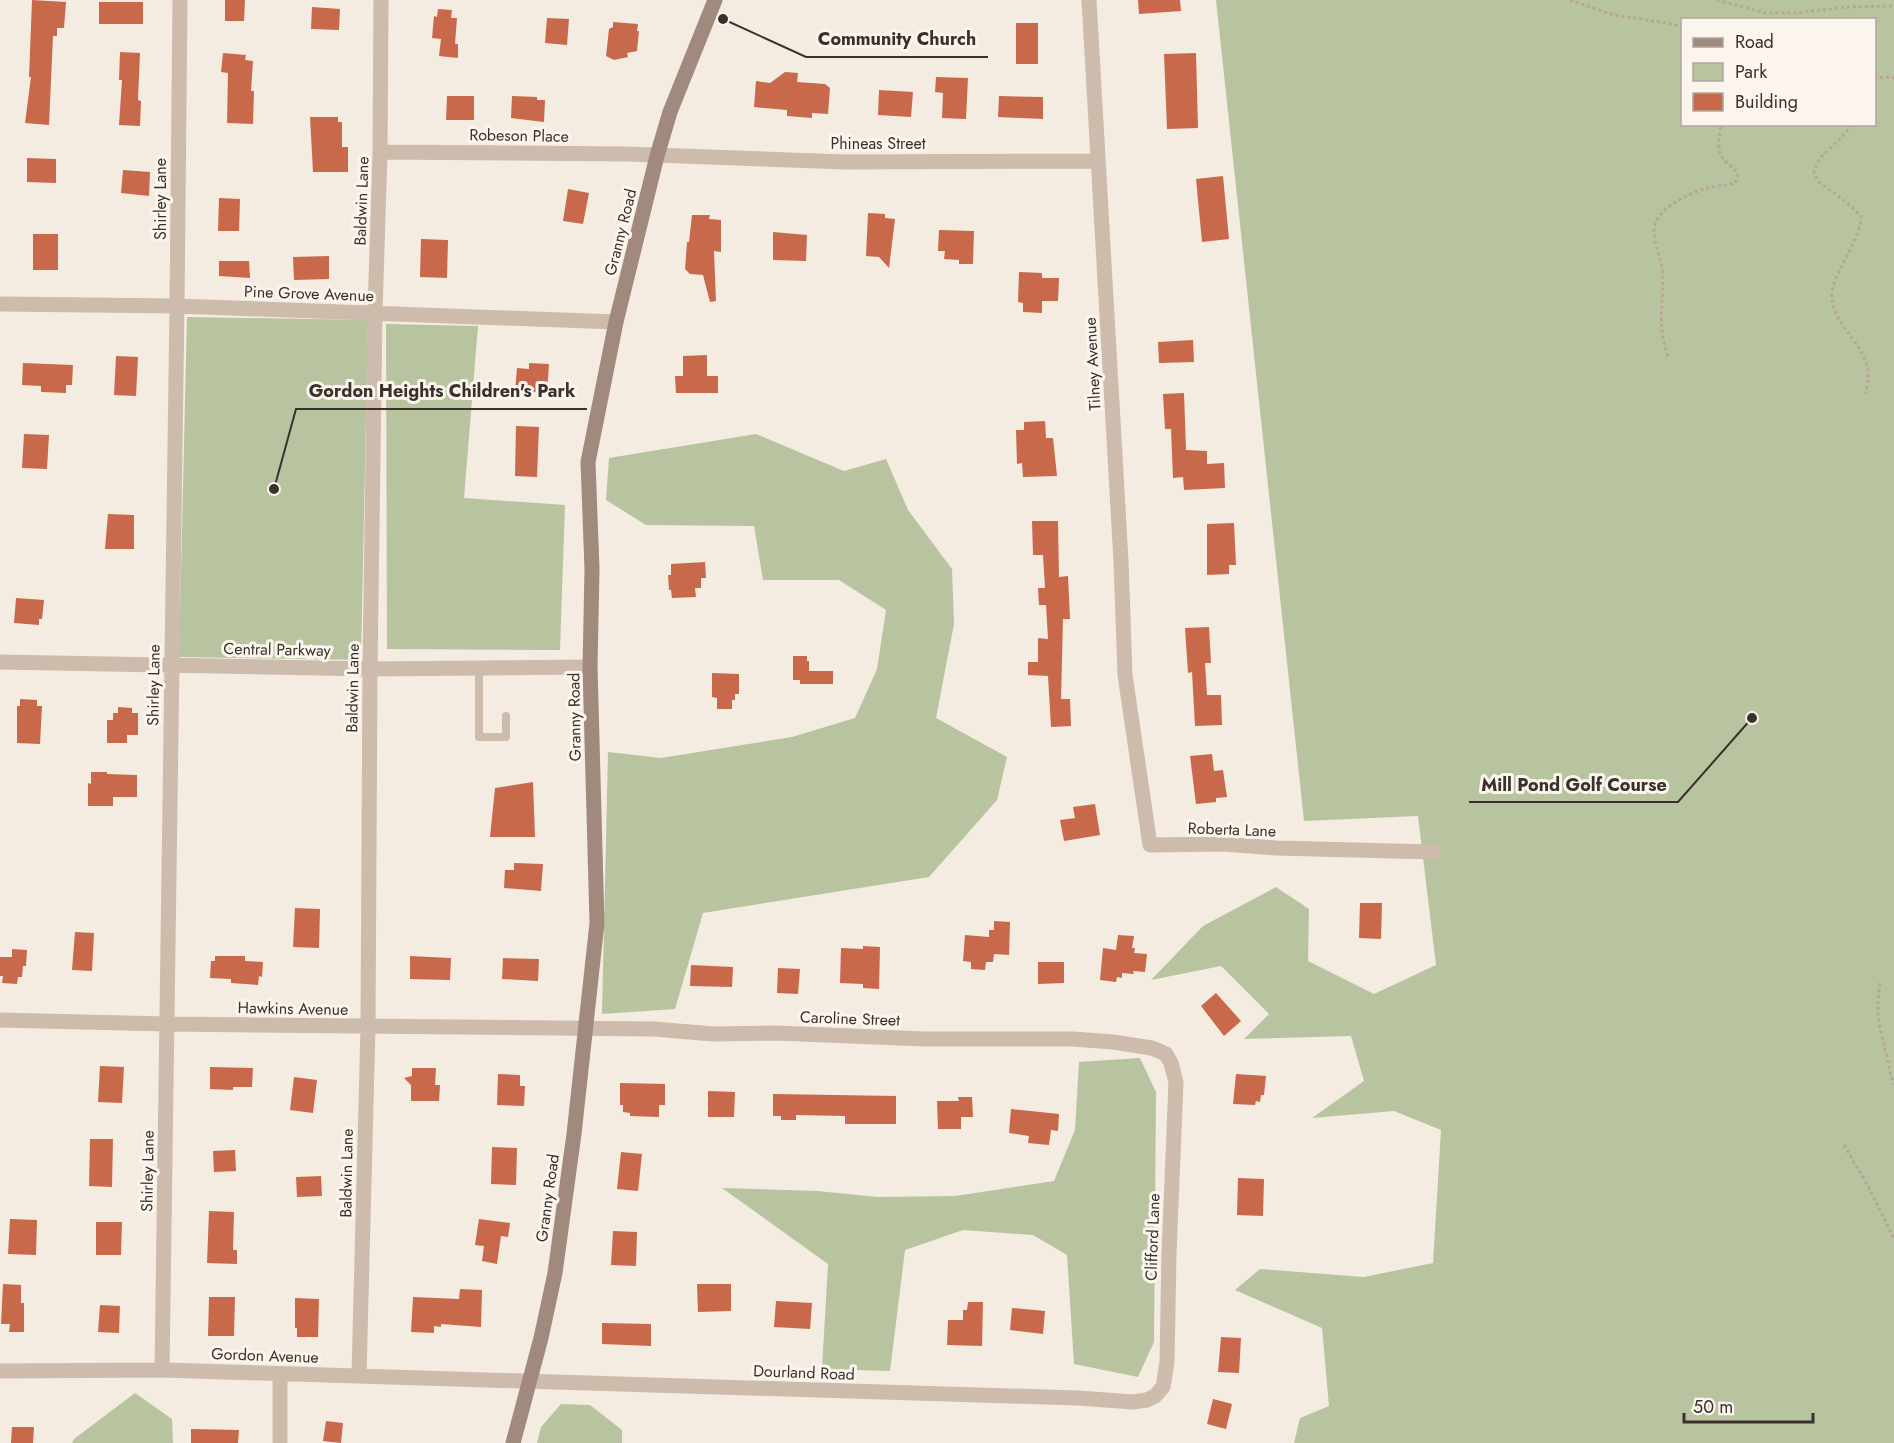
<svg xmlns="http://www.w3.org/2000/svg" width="1894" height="1443" viewBox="0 0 1894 1443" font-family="Jost,sans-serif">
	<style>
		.green { fill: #b8c4a0; fill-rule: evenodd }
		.building { fill: #c8694b }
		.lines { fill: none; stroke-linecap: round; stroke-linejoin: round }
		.path { stroke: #b9a596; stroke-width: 3; stroke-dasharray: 3 3; stroke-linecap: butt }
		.lane { stroke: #cdbbac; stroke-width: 8 }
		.street { stroke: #cdbbac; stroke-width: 15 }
		.secondary { stroke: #a18a7d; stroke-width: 15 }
		.labels { text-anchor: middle; stroke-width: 6; stroke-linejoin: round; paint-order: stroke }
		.street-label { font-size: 16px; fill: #3b302b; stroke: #fbf5ee }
		.leader { fill: none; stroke: #3b302b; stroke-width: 2 }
		.callout-dot { fill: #3b302b; stroke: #fbf5ee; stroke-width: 2 }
		.callout-label { font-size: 18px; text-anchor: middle; font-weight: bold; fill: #3b302b; stroke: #fbf5ee; stroke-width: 6; stroke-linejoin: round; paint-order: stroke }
	</style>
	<rect width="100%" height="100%" fill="#f4ebe1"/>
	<path class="green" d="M1216 0H1894V1443H1294L1300 1418 1329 1406 1322 1328 1235 1290 1260 1269 1364 1277 1433 1263 1441 1130 1394 1111 1312 1118 1364 1081 1351 1036 1244 1039 1269 1014 1221 966 1151 980 1203 926 1276 887 1309 909 1308 961 1374 994 1436 965 1418 816 1304 821ZM1682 20H1874V124H1682Z
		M187 317 368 320 361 660 179 657Z
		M386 324 478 326 464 498 565 505 560 650 387 649Z
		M756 434 844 471 886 459 908 510 952 569 954 624 936 718 1007 757 997 800 929 877 703 913 675 1009 602 1014 608 752 661 758 792 737 855 718 877 669 886 610 839 580H763L754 526 646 525 606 500 609 458Z
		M1140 1058 1156 1092 1154 1342 1138 1377 1074 1364 1067 1255 1033 1235 963 1230 905 1250 890 1371 822 1369 828 1264 722 1188 817 1191 878 1197 955 1196 1054 1181 1075 1130 1079 1062Z
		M135 1393 172 1419 173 1443H72L74 1439Z
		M561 1404 590 1405 622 1430V1443H537L541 1427Z"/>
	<path class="building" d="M32 0 66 2 64 28H57V36H53L49 125 25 123 31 77H29Z
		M225 0H245L244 21H225Z
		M1138 0H1180L1181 11 1139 14Z
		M99 2H143V24H99Z
		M312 7 340 9 339 30 311 29Z
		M438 9 452 10 451 18H457L455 44H458V58L439 56 441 39 432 38 434 16 437 17Z
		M547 18 569 19 567 45 545 43Z
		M613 22 638 24 637 31H639L637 51 627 53 628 57 614 60 606 56 609 29 613 27Z
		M1016 23H1038V64H1016Z
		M120 52 140 53 138 100 141 101 140 126 119 125 122 80H119Z
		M223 53 246 55 245 60 253 61 251 91H254L253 124 227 123 228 73 221 72Z
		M1196 53 1198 128 1167 129 1164 54Z
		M785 72 798 73 797 82 825 84 830 88 828 114 812 113V118L787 116V110L754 107 756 81 770 83Z
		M936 77 968 78 966 119 942 118 943 93 935 92Z
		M879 90 913 92 911 117 878 115Z
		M447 96H474V120H446Z
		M512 96 537 97V100H545L544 122 511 118Z
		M999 96 1043 97V119L998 117Z
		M310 117H338V122H342V147H348V172H313Z
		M27 158 56 159V183L27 182Z
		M123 170 150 172 149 196 121 193Z
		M1223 176 1229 239 1202 242 1196 179Z
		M568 189 589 193 583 224 563 221Z
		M219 198 240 199 239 231H218Z
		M868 213 885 214V218L895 219 889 268 879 257 866 256Z
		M692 215H710L709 219 721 220V252L714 251 716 301 710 302 703 275 690 274 685 269 687 242H689Z
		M939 230 974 231 973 264H959V260L944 259 945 251H938Z
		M773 232 807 235 806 261 773 260Z
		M33 234H58V270H33Z
		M421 239 448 240 447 278 420 277Z
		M329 256V279L294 280 293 257Z
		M219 261H249L250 278 219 276Z
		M1019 272 1042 273V278H1059L1058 301H1042V313L1023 312V303L1018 302Z
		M1193 340 1194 362 1159 363 1158 342Z
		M707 355V376H718V393H676L675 376H683V356Z
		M116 356 138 357 136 396 114 395Z
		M23 363 73 365 72 385H66V393L41 392V386L22 385Z
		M529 363 549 364 547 393 515 391 517 368 529 369Z
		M1184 393 1186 450 1207 451V464L1224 463 1225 488 1184 490 1183 477 1173 478 1171 429H1165L1163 394Z
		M1045 421 1046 438H1053L1057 476 1023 477 1022 463 1017 464 1016 430H1024V422Z
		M516 426 539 427 537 477 515 476Z
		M24 434 49 435 47 469 22 468Z
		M108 514 134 515V549H105Z
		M1032 521H1058L1059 577 1068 576 1070 619H1063L1061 699H1070L1071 726 1051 727 1048 676 1028 675V662H1038V638L1048 639 1046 605H1039L1038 588H1045L1043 555H1033Z
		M1234 523 1236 565H1229V574L1207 575V524Z
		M705 562 706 578H701V588H695L696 597 672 598 671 590H669L668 575H671V564Z
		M16 598 44 600 42 619H39V625L14 623Z
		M1209 627 1211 663H1205L1207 695H1221L1222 725 1195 726 1192 672 1188 673 1185 628Z
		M793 656H807V661H809V671H833V684H800V680H793Z
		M712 673 739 674V694H735V700H732V709H717V698L712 697Z
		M20 699 37 700V706H42L40 744 17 743V706H20Z
		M118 707 132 708V713H138V735H127V743H107V720H113V713H118Z
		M1212 754 1214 771 1223 770 1227 797 1216 798V802L1196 804 1190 756Z
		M91 772H107V774L137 775V797H113V806H88V783L91 784Z
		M533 782 535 837H490L495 788Z
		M1095 804 1100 835 1064 841 1060 820 1075 818 1073 807Z
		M514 863 543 864 541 891 504 888 505 870H514Z
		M1360 903H1382L1381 939 1359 938Z
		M295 908 320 909 319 948 293 947Z
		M994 921 1010 922 1009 955 994 954 993 962H986L985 970 971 969V962L963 961 965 935 989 937V930H994Z
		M75 932 94 933 92 971 72 970Z
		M1118 935 1134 936 1132 948H1135L1134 953 1147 954 1145 972 1133 971 1134 974 1122 973V978L1117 977 1116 982 1100 980 1103 948 1116 950Z
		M863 946 880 947 879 989 863 988V984L840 983 841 948 863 949Z
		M12 949 27 950 26 966H23L22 977H18L17 984 2 983 3 976H0V957H12Z
		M215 956H245V961L263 962 262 977 259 976 258 985 231 983V979L210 978 211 961H215Z
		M410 956 451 958 450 980 410 979Z
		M503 958 539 959 538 981 502 979Z
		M1038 962H1064V983L1038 984Z
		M691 965 733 967 732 987 690 986Z
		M778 968 800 969 798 994 777 993Z
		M1216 993 1241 1021 1224 1036 1201 1006Z
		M100 1066 124 1067 122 1103 98 1102Z
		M210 1067 253 1068 252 1087H233V1090L210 1089Z
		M412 1068H436L435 1085H440L439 1101H411V1085L404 1078 412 1076Z
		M498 1074 520 1075V1086H525L524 1106 497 1105Z
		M1236 1074 1266 1076 1264 1095H1261L1260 1102 1256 1101 1255 1105 1233 1104Z
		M294 1077 317 1080 313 1113 290 1110Z
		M620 1083 665 1084V1105H659V1117L630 1116V1113L623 1112V1105H620Z
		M708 1091 735 1092 734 1117H708Z
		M773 1094 896 1096V1124H845V1116L796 1115V1120H781V1116H773Z
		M958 1097H972L973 1117H961V1129H938L937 1101H959Z
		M1011 1109 1059 1114 1058 1131 1051 1130 1049 1145 1028 1143 1029 1136 1009 1133Z
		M90 1139H113L112 1187 89 1186Z
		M492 1147 517 1148 516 1185 491 1184Z
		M235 1150 236 1171 214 1172 213 1151Z
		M621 1152 642 1154 638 1191 617 1189Z
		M321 1176 322 1196 297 1197 296 1177Z
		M1238 1178 1264 1179 1263 1216 1237 1215Z
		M209 1211 234 1212 233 1250H237V1264L207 1263Z
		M10 1219 37 1220 36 1255 8 1254Z
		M479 1219 510 1223 508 1237 501 1236 497 1264 482 1261 484 1246 475 1245Z
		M96 1222H122L121 1255H96Z
		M613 1231 637 1232 636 1266 611 1265Z
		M3 1284 21 1285V1303H24V1332H9L10 1324H1Z
		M697 1284H731V1311L698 1312Z
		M460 1289 482 1290 481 1327 441 1324V1327L434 1326V1333L411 1332 413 1297 459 1299Z
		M209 1297H235L234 1336H208Z
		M295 1298 319 1299 318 1337H297V1328H295Z
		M776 1301 812 1303 810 1329 774 1327Z
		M968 1302H983L982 1346 947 1345 948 1320H963V1310H967Z
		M100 1305 120 1306 119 1333 98 1332Z
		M1012 1308 1045 1311 1043 1334 1010 1330Z
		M602 1323 651 1324V1346L602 1344Z
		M1221 1337 1241 1338 1239 1373 1218 1372Z
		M1213 1399 1232 1404 1226 1429 1207 1424Z
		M326 1421 343 1423 341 1443 323 1441Z
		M12 1427H34L33 1443H11Z
		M191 1429 239 1430 238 1443H191Z"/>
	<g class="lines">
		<path class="path" d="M1570 0 1614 15 1667 23 1682 27
			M1717 0 1766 13H1798L1847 7 1894 6
			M1874 78 1889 77 1894 78
			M1851 124C1841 145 1820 149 1814 172L1818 181 1851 206 1861 216C1860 245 1830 274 1832 299 1835 326 1864 344 1868 370 1869 377 1867 386 1866 393
			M1668 356C1657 325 1663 309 1663 278 1663 261 1655 249 1654 233 1653 210 1684 196 1703 189 1713 186 1724 186 1735 183L1738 176C1735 168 1732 167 1726 162 1715 152 1719 137 1721 124
			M1880 983C1875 1017 1879 1025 1887 1057 1889 1067 1890 1075 1894 1084
			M1844 1145 1868 1186 1894 1239"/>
		<path class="lane" d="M479 668V737H506V716"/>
		<path class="street" d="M1089 0 1121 561 1125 675 1150 845 1224 844 1276 848 1433 852
			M380 152 627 154 845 162 1098 161
			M0 304 177 306 616 322
			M0 662 370 669 590 667
			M0 1020 167 1024 654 1029 713 1034 776 1033 925 1039H1073L1113 1042 1152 1048 1166 1054 1171 1063 1176 1082 1169 1254 1167 1362 1163 1387 1155 1396 1147 1400 1133 1402 1078 1398 162 1370 0 1371
			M162 1370 177 306 180 0
			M359 1375 368 1027 370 669 375 313 380 152 381 0
			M280 1443V1374"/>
		<path class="secondary" d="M513 1443 541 1338 555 1273 574 1134 597 923 590 667 592 569 588 462 616 322 657 156 670 112 715 0"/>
	</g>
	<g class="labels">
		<g class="street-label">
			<text transform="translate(519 135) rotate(1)" y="6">Robeson Place</text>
			<text x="878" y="149">Phineas Street</text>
			<text transform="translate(160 199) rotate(-90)" y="6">Shirley Lane</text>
			<text transform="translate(361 201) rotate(-88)" y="6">Baldwin Lane</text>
			<text transform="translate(620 232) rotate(-76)" y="6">Granny Road</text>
			<text transform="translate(309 293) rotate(2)" y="6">Pine Grove Avenue</text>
			<text transform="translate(1092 364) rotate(-93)" y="6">Tilney Avenue</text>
			<text transform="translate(277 649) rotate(1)" y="6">Central Parkway</text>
			<text transform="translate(153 685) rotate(-89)" y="6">Shirley Lane</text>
			<text transform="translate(352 688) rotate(-89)" y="6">Baldwin Lane</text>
			<text transform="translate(574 717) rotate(-91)" y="6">Granny Road</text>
			<text transform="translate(1232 829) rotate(2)" y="6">Roberta Lane</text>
			<text transform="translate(293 1008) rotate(1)" y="6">Hawkins Avenue</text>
			<text transform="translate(850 1018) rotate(2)" y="6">Caroline Street</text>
			<text transform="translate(147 1171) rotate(-89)" y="6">Shirley Lane</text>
			<text transform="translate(346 1173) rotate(-89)" y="6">Baldwin Lane</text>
			<text transform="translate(547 1198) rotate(-82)" y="6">Granny Road</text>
			<text transform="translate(1152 1237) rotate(-88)" y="6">Clifford Lane</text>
			<text transform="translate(265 1355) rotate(2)" y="6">Gordon Avenue</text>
			<text transform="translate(804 1372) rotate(2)" y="6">Dourland Road</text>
		</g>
	</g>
	<path class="leader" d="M723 19L806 57H988M274 489L296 409H587M1752 718L1678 802H1469"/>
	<g class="callout-dot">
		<circle cx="723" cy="19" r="6"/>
		<circle cx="274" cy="489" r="6"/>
		<circle cx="1752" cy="718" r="6"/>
	</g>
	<g class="callout-label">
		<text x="897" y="45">Community Church</text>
		<text x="442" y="397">Gordon Heights Children's Park</text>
		<text x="1574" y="791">Mill Pond Golf Course</text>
	</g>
	<rect x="1681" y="18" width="195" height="108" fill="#fbf5ee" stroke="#aea6a0" stroke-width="1.5"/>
	<rect x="1693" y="38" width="30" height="9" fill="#a18a7d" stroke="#aea6a0" stroke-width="1.5"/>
	<text x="1735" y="48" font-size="18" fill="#3b302b">Road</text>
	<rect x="1693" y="63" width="30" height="18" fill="#b8c4a0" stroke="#aea6a0" stroke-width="1.5"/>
	<text x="1735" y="78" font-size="18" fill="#3b302b">Park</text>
	<rect x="1693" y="93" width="30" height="18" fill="#c8694b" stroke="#aea6a0" stroke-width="1.5"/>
	<text x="1735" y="108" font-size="18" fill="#3b302b">Building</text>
	<path d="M1684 1413v9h129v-9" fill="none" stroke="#3b302b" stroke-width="3"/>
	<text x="1693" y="1413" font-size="18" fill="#3b302b" stroke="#fbf5ee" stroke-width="4.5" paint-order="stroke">50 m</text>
</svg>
